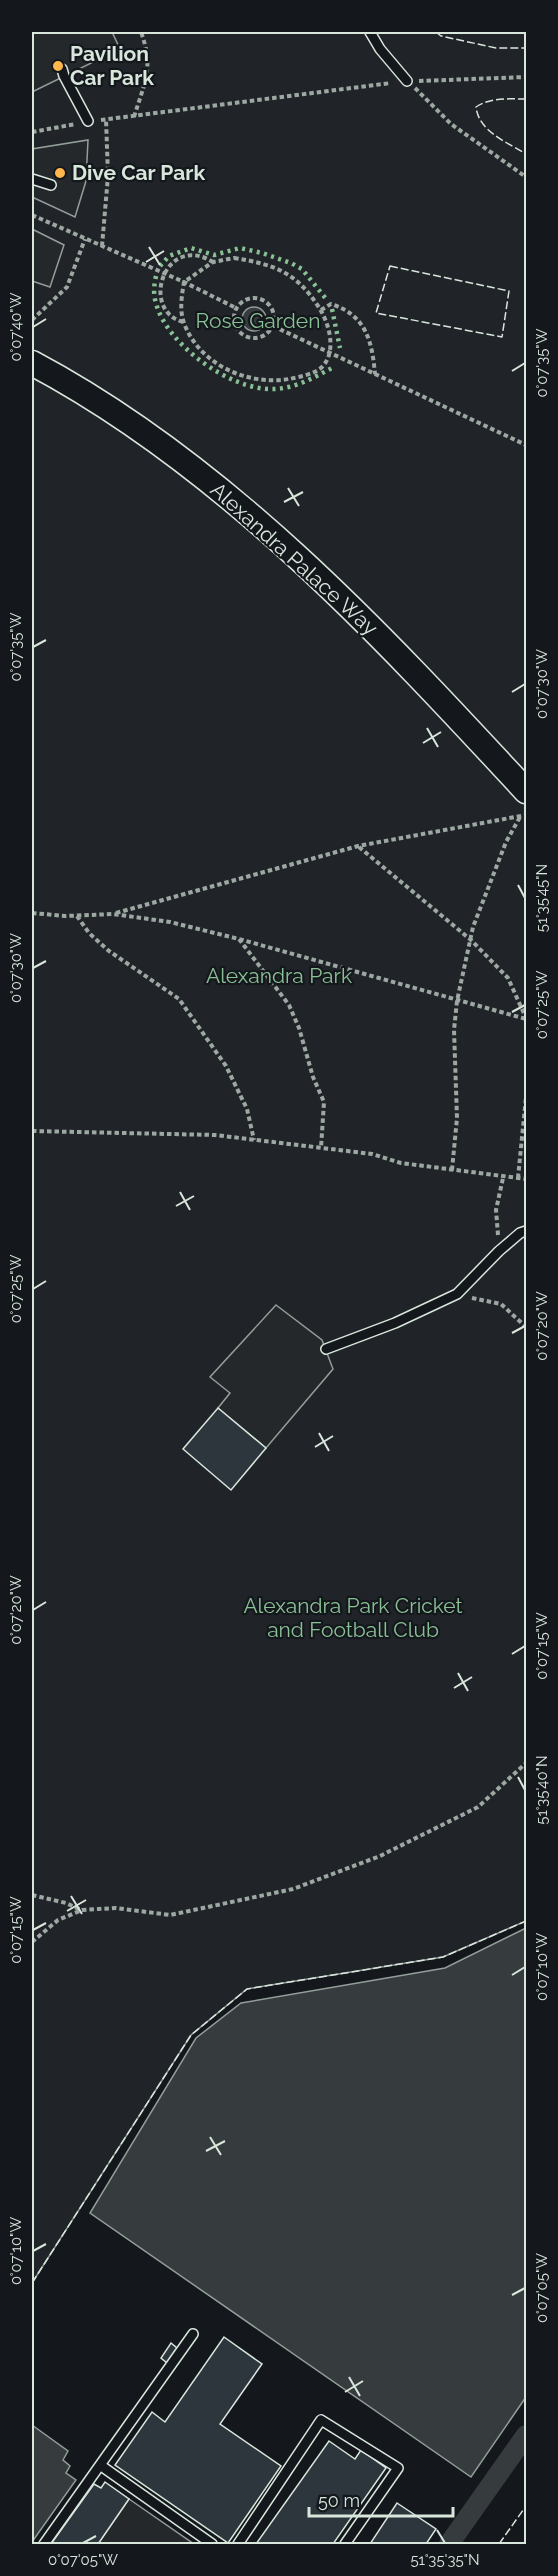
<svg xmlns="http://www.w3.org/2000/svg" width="558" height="2576" viewBox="0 0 558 2576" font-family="Raleway,sans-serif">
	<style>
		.green { fill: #202428; stroke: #939e99; stroke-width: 1.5 }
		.parking { fill: #24282b; stroke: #939e99; stroke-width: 1.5 }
		.water { fill: #363b3e; stroke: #939e99; stroke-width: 1.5 }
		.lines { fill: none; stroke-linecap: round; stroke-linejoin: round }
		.canal { stroke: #363b3e; stroke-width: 20 }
		.building { fill: #2c363c; stroke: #d8e6dc; stroke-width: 1.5 }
		.lane-casing { stroke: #d8e6dc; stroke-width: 12 }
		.secondary-casing { stroke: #d8e6dc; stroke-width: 27 }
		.path { stroke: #9da8a2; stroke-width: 4; stroke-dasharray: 4.5 3; stroke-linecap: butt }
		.lane { stroke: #14181c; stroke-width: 9 }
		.secondary { stroke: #14181c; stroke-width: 24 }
		.hedge { stroke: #8ac095; stroke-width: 4.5; stroke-dasharray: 3 4.5; stroke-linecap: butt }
		.fence { stroke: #d8e6dc; stroke-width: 1.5; stroke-dasharray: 8 3; stroke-linecap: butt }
		.ticks { fill: none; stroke: #d8e6dc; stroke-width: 2 }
		.poi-dot { fill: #ffb74d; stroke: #14181c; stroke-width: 2 }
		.labels { text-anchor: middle; stroke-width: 4.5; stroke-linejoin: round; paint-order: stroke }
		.poi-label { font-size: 21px; font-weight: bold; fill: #d8e6dc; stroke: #14181c; text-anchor: start }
		.park-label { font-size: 21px; fill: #8ac095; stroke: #14181c }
		.street-label { font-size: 21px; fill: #d8e6dc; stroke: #14181c }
		.neatline { fill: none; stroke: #d8e6dc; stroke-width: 2 }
		.ticks-label { font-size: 15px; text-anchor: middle; fill: #d8e6dc }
	</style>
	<rect width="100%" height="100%" fill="#14181c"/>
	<path class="green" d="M32 32H526V1921L443 1957 247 1989 191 2035 32 2283Z"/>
	<path class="parking" d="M32 32H112L120 49 32 92Z
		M88 140 86 181 75 217 32 197V149Z
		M32 229 64 245 50 287 32 281Z
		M276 1305 322 1340 333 1369 266 1448 218 1408 230 1393 210 1377Z
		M129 2499 194 2544H98Z"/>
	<path class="water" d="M242 319a12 12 0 1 1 24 0a12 12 0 1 1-24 0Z
		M526 1928V2397L471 2477 90 2213 196 2038 241 2003 445 1968Z
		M32 2425 68 2451 63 2460 70 2466 66 2473 76 2480 32 2542Z"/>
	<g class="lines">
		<path class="canal" d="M449 2544 526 2435"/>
	</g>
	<path class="building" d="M218 1408 266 1448 231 1490 183 1449Z
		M224 2337 262 2364 220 2424 281 2466 228 2543 115 2465 152 2412 165 2422Z
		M171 2343 177 2348 167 2363 161 2358Z
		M329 2441 355 2459 361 2450 386 2468 333 2544H256Z
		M105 2482 129 2499 98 2544H51L94 2484 101 2488Z
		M397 2503 436 2529 426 2544H370Z"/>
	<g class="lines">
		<defs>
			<path id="lane" d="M370 32 380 49 407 81
				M62 69 64 76 88 121
				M32 179 51 185
				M326 1349 395 1323 457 1294 499 1251 520 1233 526 1231
				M100 2465 212 2544
				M44 2544 193 2334
				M238 2544 321 2420 398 2468 345 2544"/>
			<path id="secondary" d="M32 363C224 465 380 633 526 791"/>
		</defs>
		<use href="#lane" class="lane-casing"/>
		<use href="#secondary" class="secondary-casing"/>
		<path class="path" d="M419 81 526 77
			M415 88 451 124 526 177
			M134 117C145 81 154 68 141 32
			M101 120 391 83
			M32 132 76 124
			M32 215 184 282 236 308
			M102 246 108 176 106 119
			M234 258C273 264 296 272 318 306 329 322 337 350 323 366 316 374 299 377 289 379 247 386 199 364 184 323 179 309 182 295 184 282L213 262Z
			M234 318a20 20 0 1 1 40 0a20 20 0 1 1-40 0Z
			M321 310 331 304C366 315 372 341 375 374
			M32 320 67 287 85 239
			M183 322C139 310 165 232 213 262
			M273 326 526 445
			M359 847 471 940 508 978 526 1018
			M32 913 65 916 113 914 170 922 239 939 526 1019
			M116 913 358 846 526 815
			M77 916 89 933 109 951 179 999 226 1066 247 1109 254 1140
			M239 939 289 1005 299 1028 313 1077 324 1102 321 1148
			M32 1131 215 1135 372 1154 401 1163 526 1179
			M452 1170 457 1118 454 1030 457 1001 473 927 506 842 520 817
			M518 1178 526 1097
			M498 1235 496 1210 503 1178
			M472 1298 501 1304 526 1327
			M32 1895 66 1903 81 1910
			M32 1942 58 1920 82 1910 116 1908 170 1915 293 1889 380 1856 478 1807 526 1763"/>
		<use href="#lane" class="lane"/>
		<use href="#secondary" class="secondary"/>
		<path class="hedge" d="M160 266 169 256 191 248 214 255 240 248 262 253 291 263 302 269 327 300
			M156 276C154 285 153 294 156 303 166 344 230 390 272 389 294 389 313 378 332 368
			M332 309 340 348"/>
		<path class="fence" d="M436 32 441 36 496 48H526
			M526 99C509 99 491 97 476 107 479 132 507 142 526 154
			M390 266 509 291 502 337 376 313Z
			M32 2283 191 2035 247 1989 443 1957 526 1921
			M499 2544 526 2506"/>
	</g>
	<path class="ticks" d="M149 247 160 265M146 262 164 251M33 327 46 319M512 371 525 363M288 488 299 506M284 502 303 492M33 647 46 640M512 692 525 684M427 728 438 747M423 743 441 732M518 885 525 898M33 968 46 961M512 1012 525 1005M180 1192 190 1210M176 1206 194 1196M33 1289 46 1281M512 1333 525 1326M319 1433 329 1451M315 1447 333 1436M33 1610 46 1602M512 1654 525 1646M458 1673 468 1691M454 1688 472 1677M518 1777 525 1790M71 1896 82 1914M67 1911 86 1900M33 1930 46 1923M512 1975 525 1967M210 2137 221 2155M206 2151 225 2141M33 2251 46 2244M512 2295 525 2288M349 2377 360 2396M345 2392 363 2381M437 2530 445 2543M83 2543 96 2536"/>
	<g class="poi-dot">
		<circle cx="58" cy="66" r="6"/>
		<circle cx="60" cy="173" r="6"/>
	</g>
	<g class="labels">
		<g class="poi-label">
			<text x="70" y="61">Pavilion<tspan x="70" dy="24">Car Park</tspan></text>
			<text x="72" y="180">Dive Car Park</text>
		</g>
		<g class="park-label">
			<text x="258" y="328">Rose Garden</text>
			<text x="279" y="983">Alexandra Park</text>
			<text x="353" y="1613">Alexandra Park Cricket<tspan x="353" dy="24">and Football Club</tspan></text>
		</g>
		<g class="street-label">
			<text transform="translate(294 559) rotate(42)" y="7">Alexandra Palace Way</text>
		</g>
	</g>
	<rect width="558" height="2576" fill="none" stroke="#14181c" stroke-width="66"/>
	<path d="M309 2507v9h144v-9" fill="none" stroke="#d8e6dc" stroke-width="3"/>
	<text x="318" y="2507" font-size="18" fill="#d8e6dc" stroke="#14181c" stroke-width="4.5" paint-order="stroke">50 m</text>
	<rect x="33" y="33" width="492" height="2510" class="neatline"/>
	<g class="ticks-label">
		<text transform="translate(16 327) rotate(-90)" y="5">0°07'40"W</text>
		<text transform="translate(542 363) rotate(-90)" y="5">0°07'35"W</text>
		<text transform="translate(16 647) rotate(-90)" y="5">0°07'35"W</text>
		<text transform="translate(542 684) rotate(-90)" y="5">0°07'30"W</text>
		<text transform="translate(542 898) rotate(-90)" y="5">51°35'45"N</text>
		<text transform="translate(16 968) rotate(-90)" y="5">0°07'30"W</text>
		<text transform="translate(542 1005) rotate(-90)" y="5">0°07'25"W</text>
		<text transform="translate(16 1289) rotate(-90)" y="5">0°07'25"W</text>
		<text transform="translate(542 1326) rotate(-90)" y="5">0°07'20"W</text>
		<text transform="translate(16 1610) rotate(-90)" y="5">0°07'20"W</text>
		<text transform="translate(542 1646) rotate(-90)" y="5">0°07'15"W</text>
		<text transform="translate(542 1790) rotate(-90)" y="5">51°35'40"N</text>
		<text transform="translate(16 1930) rotate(-90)" y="5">0°07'15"W</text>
		<text transform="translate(542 1967) rotate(-90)" y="5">0°07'10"W</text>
		<text transform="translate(16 2251) rotate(-90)" y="5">0°07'10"W</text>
		<text transform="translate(542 2288) rotate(-90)" y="5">0°07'05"W</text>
		<text x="83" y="2565">0°07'05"W</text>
		<text x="445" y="2565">51°35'35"N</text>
	</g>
</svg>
